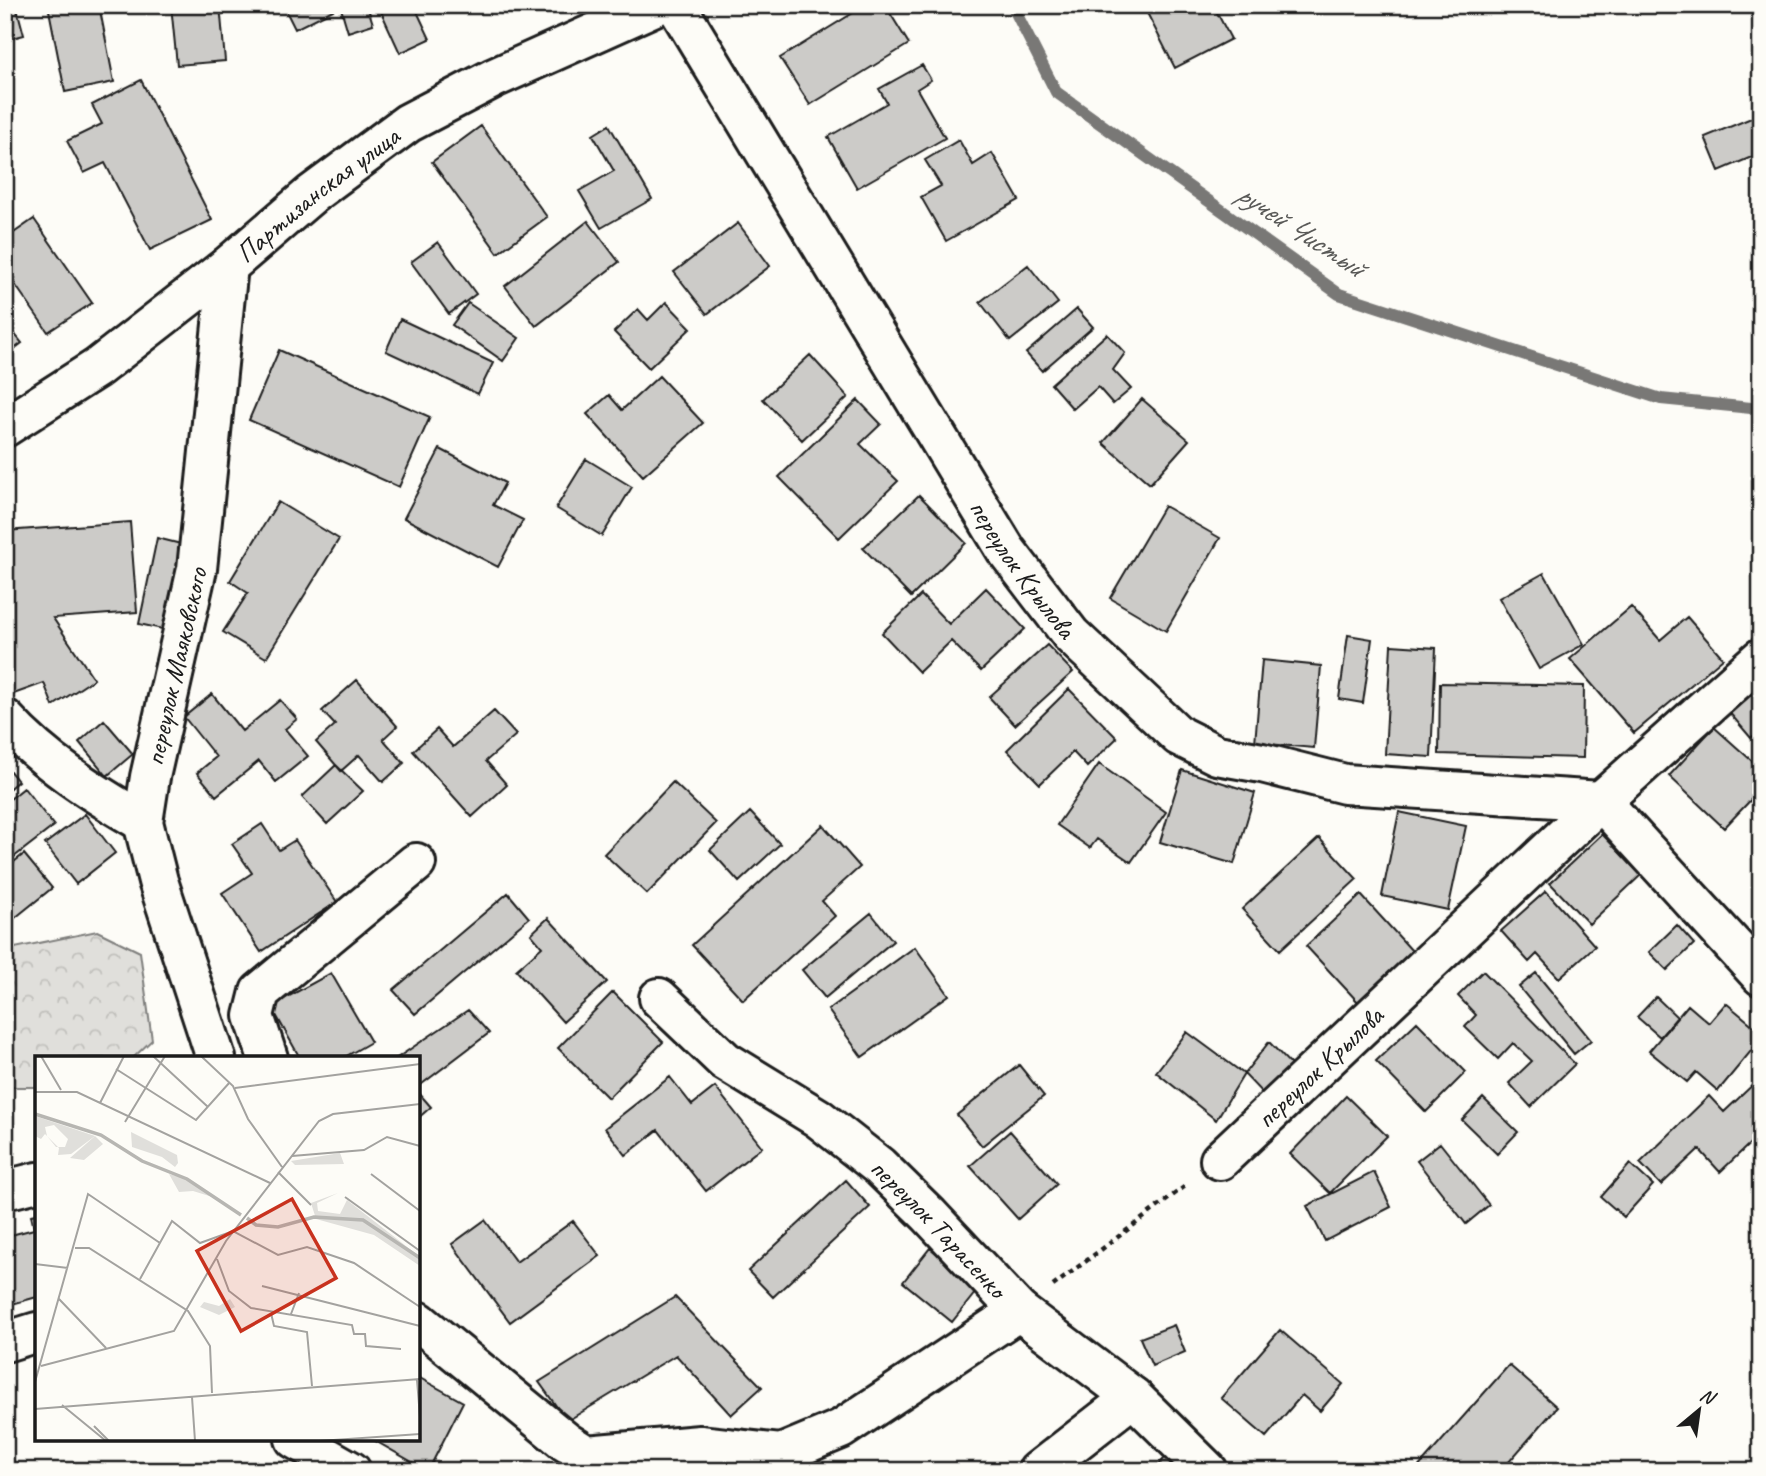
<svg xmlns="http://www.w3.org/2000/svg" width="1766" height="1476" viewBox="0 0 1766 1476" font-family="Caveat,sans-serif">
	<style>
		.forest { fill: url(#forest-crowns); stroke: #7e7e7c; stroke-width: 2 }
		.lines { fill: none; stroke-linecap: round; stroke-linejoin: round }
		.stream { stroke: #797876; stroke-width: 12 }
		.building { fill: #cccbc8; stroke: #1c1c1c; stroke-width: 2 }
		.minor-casing { stroke: #1c1c1c; stroke-width: 44 }
		.path { stroke: #1c1c1c; stroke-width: 4.5; stroke-dasharray: 5 5; stroke-linecap: butt }
		.minor { stroke: #fdfcf7; stroke-width: 38 }
		.labels { text-anchor: middle; stroke-width: 5; stroke-linejoin: round; paint-order: stroke }
		.street-label { font-size: 28px; fill: #1c1c1c; stroke: #fdfcf7 }
		.water-label { font-size: 30px; font-style: italic; fill: #5a5a58; stroke: #fdfcf7 }
		.inset-river { fill: none; stroke: #b7b6b2; stroke-width: 3.5 }
		.inset-road { fill: none; stroke: #a3a29f; stroke-width: 2 }
		.view { fill: #c8321e; fill-opacity: 0.15; stroke: #c8321e; stroke-width: 3.5 }
		.inset-edge { fill: none; stroke: #1c1c1c; stroke-width: 3.5 }
	</style>
	<defs>
		<pattern id="forest-crowns" width="20" height="18" patternUnits="userSpaceOnUse" patternTransform="scale(1.75)"><rect width="20" height="18" fill="#e0dfdb"/><path d="M2 6a3 3 0 1 1 6 0M12 15a3 3 0 1 1 6 0" fill="none" stroke="#c0bfbb"/></pattern>
	</defs>
	<rect width="100%" height="100%" fill="#fdfcf7"/>
	<filter id="ink" filterUnits="userSpaceOnUse"><feTurbulence type="fractalNoise" baseFrequency=".0143" numOctaves="2"/><feDisplacementMap in="SourceGraphic" scale="14" xChannelSelector="R" yChannelSelector="G"/><feConvolveMatrix kernelMatrix="1 2 1 2 8 2 1 2 1" color-interpolation-filters="sRGB"/></filter>
	<g filter="url(#ink)">
		<path class="forest" d="M97 931 140 952 152 1040 133 1058H37V1087H5V950Z"/>
		<g class="lines">
			<path class="stream" d="M1012 5 1056 92 1339 294 1661 399 1761 409"/>
		</g>
		<path class="building" d="M5 5H16L24 35 5 40Z
			M48 5H99L114 82 65 92Z
			M171 5H220L225 61 177 65Z
			M283 5H330L333 10 295 29Z
			M340 5H367L373 24 348 32Z
			M378 5H414L430 39 400 53Z
			M866 5H885L909 44 810 105 780 58Z
			M1143 5H1213L1231 39 1175 68Z
			M922 65 931 80 917 89 945 138 857 188 828 137 887 103 879 89Z
			M141 80 212 220 150 250 105 163 84 173 67 141 102 124 92 105Z
			M1761 114V153L1719 171 1705 137Z
			M609 125 652 199 601 228 579 191 614 171 593 135Z
			M481 126 547 217 498 253 432 162Z
			M959 140 973 165 992 153 1019 200 946 241 921 197 941 186 925 160Z
			M34 219 92 303 48 332 5 270V239Z
			M588 221 619 262 536 326 505 286Z
			M738 223 770 266 707 314 674 272Z
			M438 242 476 294 449 314 411 262Z
			M1028 265 1058 303 1010 341 980 302Z
			M666 302 691 328 649 368 614 332 638 309 648 320Z
			M468 303 519 338 503 361 452 325Z
			M1077 309 1093 327 1042 371 1026 353Z
			M400 319 493 363 478 394 386 351Z
			M5 322 22 343 5 356Z
			M1107 334 1125 353 1113 370 1131 389 1113 404 1098 387 1073 409 1051 384Z
			M279 350 430 417 399 487 249 420Z
			M810 355 848 397 802 440 763 399Z
			M659 376 703 423 643 476 587 414 609 395 622 410Z
			M1142 399 1189 440 1150 484 1103 443Z
			M858 400 881 424 860 444 898 481 839 538 779 477Z
			M440 449 505 483 493 505 523 520 498 567 404 518Z
			M586 459 632 487 602 536 556 508Z
			M919 495 966 543 911 597 863 548Z
			M278 502 339 539 266 658 223 632 248 593 230 581Z
			M1164 506 1220 538 1166 631 1110 598Z
			M130 522 137 612 53 618 94 679 53 706 44 683 11 695 5 679V531Z
			M157 538 185 545 167 630 139 624Z
			M1544 573 1584 644 1539 669 1499 598Z
			M986 588 1025 629 981 671 951 641 919 672 882 633 921 595 949 624Z
			M1631 607 1660 640 1687 617 1723 658 1634 733 1570 659Z
			M1348 635 1372 639 1363 703 1339 699Z
			M1047 645 1073 672 1015 725 989 697Z
			M1391 645 1436 648 1431 757 1385 754Z
			M1262 660 1321 666 1314 748 1255 743Z
			M1761 674V729L1751 738 1722 704Z
			M357 680 397 726 383 739 404 763 383 782 359 755 341 771 316 742 335 725 322 711Z
			M1440 683 1584 686 1583 758 1439 754Z
			M1069 689 1117 738 1087 767 1073 752 1040 784 1007 750Z
			M212 694 242 731 280 700 297 719 285 729 308 756 276 782 259 761 216 796 197 773 216 757 184 717Z
			M494 711 516 735 486 761 507 785 472 817 413 751 437 729 453 747Z
			M104 720 133 754 107 776 79 742Z
			M1714 727 1761 769V789L1724 828 1669 776Z
			M1099 764 1166 812 1131 862 1097 839 1090 848 1057 825Z
			M5 765 18 781 5 792Z
			M336 765 363 791 327 824 302 797Z
			M1182 770 1255 793 1234 864 1160 842Z
			M673 782 716 823 647 894 604 854Z
			M24 788 54 826 5 864V803Z
			M750 812 780 844 739 882 710 850Z
			M1399 812 1466 826 1448 910 1382 896Z
			M85 814 115 853 76 884 45 844Z
			M262 824 279 850 295 840 337 902 261 952 222 893 252 873 232 844Z
			M823 825 860 867 822 901 835 916 743 1000 692 945Z
			M1602 834 1641 875 1589 924 1550 883Z
			M1319 838 1357 879 1280 950 1242 909Z
			M24 854 52 888 5 926V869Z
			M1546 891 1595 946 1559 978 1537 954 1529 962 1501 931Z
			M508 893 529 918 415 1014 393 990Z
			M1361 895 1413 952 1359 1003 1306 946Z
			M871 913 893 941 825 998 802 970Z
			M548 918 607 982 563 1022 516 970 542 947 531 934Z
			M1677 925 1694 944 1667 970 1649 952Z
			M915 947 949 995 862 1057 828 1010Z
			M1483 971 1575 1064 1531 1107 1509 1083 1532 1061 1513 1043 1498 1059 1465 1027 1476 1015 1458 996Z
			M331 973 371 1042 343 1058H300L271 1006Z
			M1536 973 1591 1040 1574 1054 1519 987Z
			M613 992 663 1042 608 1098 558 1048Z
			M1656 997 1677 1017 1660 1037 1637 1017Z
			M1726 1003 1761 1032V1039L1718 1091 1696 1072 1687 1082 1649 1051 1688 1005 1709 1023Z
			M468 1010 489 1033 418 1087V1058H397Z
			M1417 1022 1466 1072 1426 1112 1376 1061Z
			M1187 1032 1244 1074 1216 1120 1156 1072Z
			M1269 1042 1296 1070 1263 1094 1244 1074Z
			M1019 1065 1044 1096 982 1146 957 1115Z
			M670 1077 692 1105 715 1087 762 1147 706 1191 658 1130 626 1155 605 1128Z
			M1761 1077V1133L1720 1172 1699 1149 1661 1185 1640 1163 1709 1096 1724 1112Z
			M418 1092 431 1107 418 1118Z
			M1346 1096 1387 1136 1330 1193 1290 1154Z
			M1483 1098 1518 1132 1497 1154 1462 1120Z
			M1010 1131 1057 1184 1018 1219 970 1166Z
			M1440 1143 1489 1205 1466 1224 1417 1161Z
			M1630 1164 1653 1185 1624 1217 1601 1197Z
			M1374 1172 1391 1207 1325 1241 1307 1206Z
			M846 1180 870 1207 773 1297 748 1271Z
			M37 1214V1297L5 1306V1230L7 1236 34 1229 31 1215Z
			M485 1220 516 1262 573 1221 600 1256 510 1322 452 1244Z
			M930 1248 979 1288 952 1322 903 1282Z
			M675 1297 762 1387 731 1415 676 1355 567 1421 539 1382Z
			M1174 1325 1185 1352 1152 1366 1140 1338Z
			M1280 1330 1343 1384 1320 1411 1302 1395 1266 1437 1221 1398Z
			M1509 1365 1557 1407 1501 1471H1415Z
			M418 1377 463 1402 428 1471 372 1439H418Z
			M1168 1454 1188 1471H1154Z"/>
		<g class="lines">
			<defs>
				<g id="minor">
					<path id="s1" d="M676 5 1006 550 1071 635 1179 736 1217 755 1262 763 1345 784 1601 801 1761 976"/>
					<path id="s2" d="M5 427 97 368 228 266 312 194 408 123 494 78 657 5"/>
					<path d="M5 719C44 762 93 793 143 822"/>
					<path id="s3" d="M659 998 725 1061 818 1118 879 1166 929 1215 1019 1311 1133 1397 1208 1471"/>
					<path id="s4" d="M216 1058 158 881 143 822 150 777 197 569 228 266"/>
					<path d="M268 1058 254 1016 260 992 416 863"/>
					<path id="s5" d="M1220 1160 1601 801 1761 658"/>
					<path d="M5 1190 37 1182"/>
					<path d="M418 1321 566 1442 607 1468"/>
					<path d="M5 1342 37 1332"/>
					<path d="M295 1439 351 1471"/>
					<path d="M586 1455 700 1445 781 1454 841 1429 1019 1311"/>
					<path d="M1038 1471 1133 1397"/>
				</g>
			</defs>
			<use href="#minor" class="minor-casing"/>
			<path class="path" d="M1053 1286 1188 1184"/>
			<use href="#minor" class="minor"/>
		</g>
	</g>
	<g class="labels">
		<g class="street-label">
			<text dy="10" stroke="none"><textPath href="#s2" startOffset="390">Партизанская улица</textPath></text>
			<text dy="10" stroke="none"><textPath href="#s1" startOffset="662">переулок Крылова</textPath></text>
			<text dy="10" stroke="none"><textPath href="#s4" startOffset="406">переулок Маяковского</textPath></text>
			<text dy="10" stroke="none"><textPath href="#s5" startOffset="136">переулок Крылова</textPath></text>
			<text dy="10" stroke="none"><textPath href="#s3" startOffset="364">переулок Тарасенко</textPath></text>
		</g>
		<g class="water-label">
			<text transform="translate(1301 230) rotate(33)" y="10">ручей Чистый</text>
		</g>
	</g>
	<g transform="translate(35 1056)">
		<rect width="385" height="385" fill="#fdfcf7"/>
		<path d="M303 137 282 147 283 155 305 158 312 144 385 201V210L339 179 281 163 276 147Z" fill="#e0dfdb"/>
		<path d="M96 76 142 99 143 107 140 111 127 101 97 91ZM60 80 68 88 49 104 35 102ZM305 97 309 108 260 109 256 105ZM134 118 152 123 184 143 158 135 144 136ZM195 243 200 251 184 259 165 251 169 246 184 250Z" fill="#e0dfdb"/>
		<path d="M0 60 60 80 36 98 23 99 24 92 10 78 6 83 0 80ZM19 69 33 83 30 91H21L12 80 10 71Z" fill="#e0dfdb" fill-rule="evenodd"/>
		<path class="inset-river" d="M0 58 66 79 107 105 152 123 206 159M212 162 221 169 243 171 279 161 328 164 385 202"/>
		<path class="inset-road" d="M6 0 26 34M118 0 173 51M166 0 198 30 213 63 247 111M81 13 161 64 195 26M200 32 385 8M0 36H42L235 127M65 47 89 0M90 66 130 0M257 100 329 94 352 81 385 90M243 116 276 149M336 118 385 155M310 141 385 195M40 192H54L153 255 175 290 177 337M182 203 194 235 216 252 317 269 319 278H330L331 290 366 293M0 208 33 212M105 223 137 165 165 187 198 175 243 199 272 191 319 207 385 251M227 230 385 270M24 243 71 292M236 257 239 270 272 276 277 330M256 258 264 237M6 310 139 275 191 185 284 65 298 58 385 48M382 324 385 361M0 326 53 138 125 187M157 341 160 385M27 349 71 385M0 353 385 323M59 370 74 385M284 385 385 378"/>
		<path class="view" d="M257 143 301 222 206 275 162 195Z"/>
		<rect width="385" height="385" class="inset-edge"/>
	</g>
	<rect width="1766" height="1476" fill="none" stroke="#fdfcf7" stroke-width="28"/>
	<rect x="14" y="14" width="1738" height="1448" fill="none" stroke="#1c1c1c" stroke-width="2.5" filter="url(#ink)"/>
	<g transform="translate(1699 1410) rotate(29)" stroke="#fdfcf7" stroke-width="5" paint-order="stroke">
	<path d="M0-5L12 26L0 18L-12 26Z" fill="#1c1c1c"/>
	<text y="-10" font-size="19" font-weight="bold" text-anchor="middle" fill="#1c1c1c">N</text>
	</g>
</svg>
